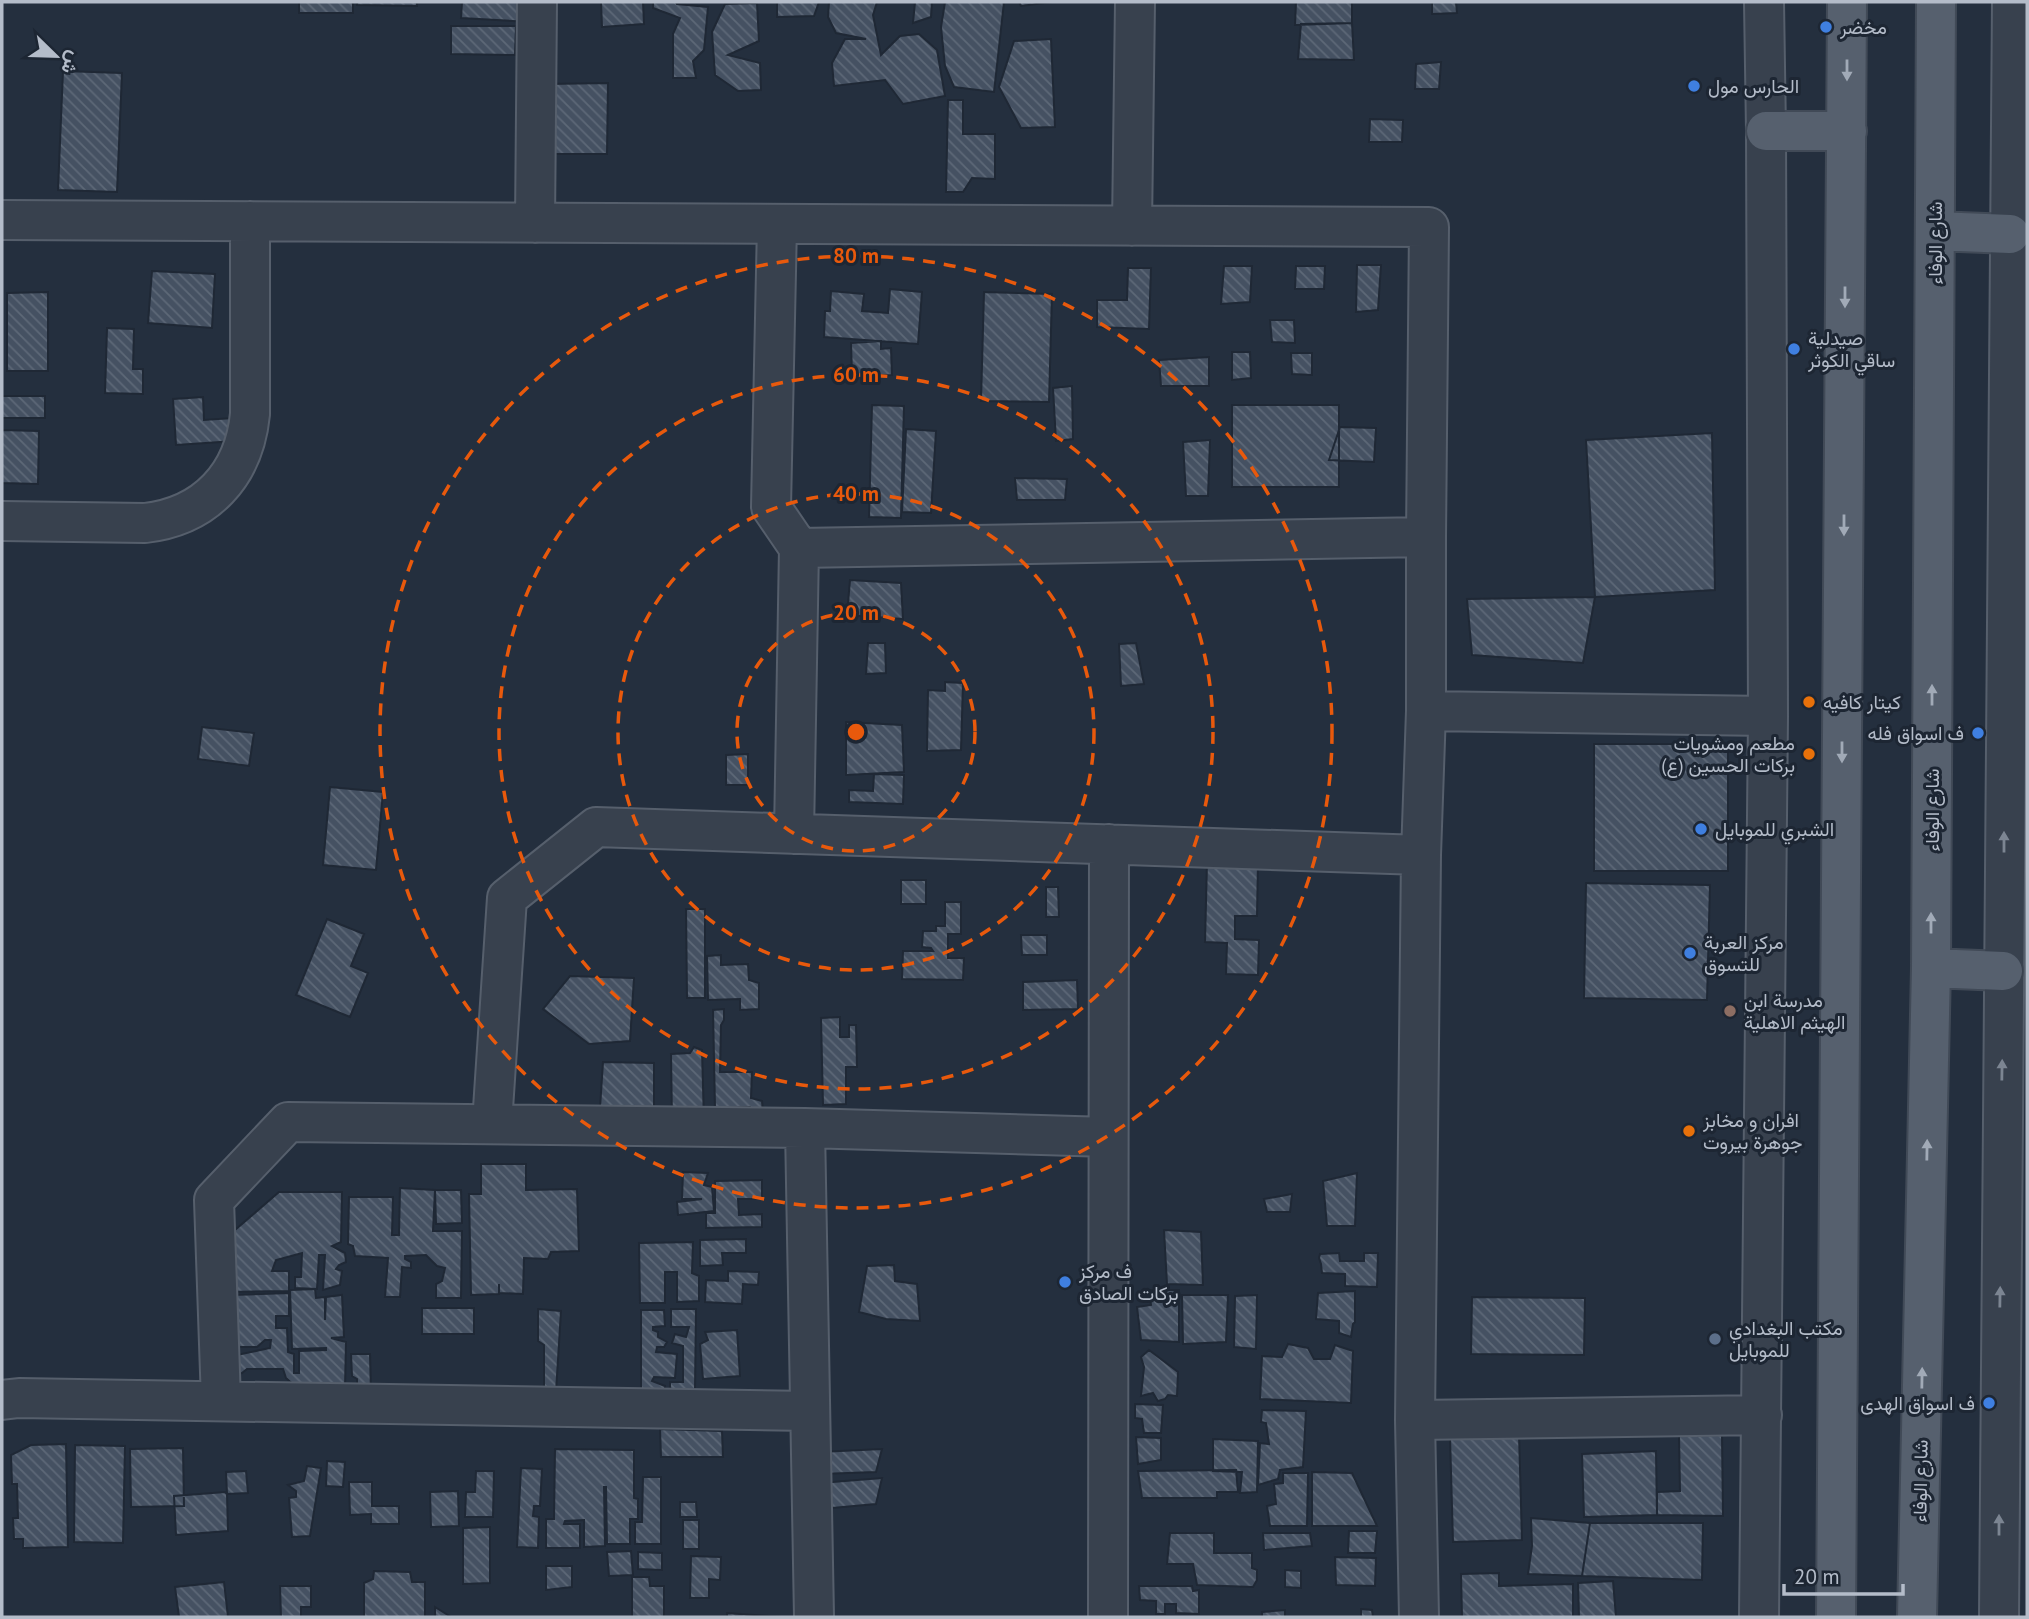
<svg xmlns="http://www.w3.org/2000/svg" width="2029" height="1619" viewBox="0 0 2029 1619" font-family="'PT Sans',Vazirmatn,sans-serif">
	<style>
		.building { fill: url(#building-back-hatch); stroke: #1f2835; stroke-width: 2 }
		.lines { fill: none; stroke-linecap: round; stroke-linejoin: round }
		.minor-casing { stroke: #565f6c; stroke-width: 42 }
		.major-casing { stroke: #414a57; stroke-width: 42 }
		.minor { stroke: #38414e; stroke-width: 38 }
		.major { stroke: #56606e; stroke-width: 38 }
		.oneway { fill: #a1aab7 }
		.oneway2 { fill: #7c8592 }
		.ring { fill: none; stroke: #e8590c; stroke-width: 3.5; stroke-dasharray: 12 9 }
		.shop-dot { fill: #3f7fe0; stroke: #1d2633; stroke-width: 2.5 }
		.food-dot { fill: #e8710a; stroke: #1d2633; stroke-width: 2.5 }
		.education-dot { fill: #8d6e63; stroke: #1d2633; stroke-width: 2.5 }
		.service-dot { fill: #5c6f8a; stroke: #1d2633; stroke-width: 2.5 }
		.labels { text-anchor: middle; stroke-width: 6; stroke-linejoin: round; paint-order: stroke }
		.poi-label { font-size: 19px; fill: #b4bcc9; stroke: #1d2633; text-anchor: start }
		.street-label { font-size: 19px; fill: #b4bcc9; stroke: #1d2633 }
		.centre { fill: #e8590c; stroke: #1d2633; stroke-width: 3.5 }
		.ring-label { font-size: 21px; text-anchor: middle; font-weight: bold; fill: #e8590c; stroke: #1d2633; stroke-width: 6; stroke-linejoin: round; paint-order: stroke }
	</style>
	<defs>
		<pattern id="building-back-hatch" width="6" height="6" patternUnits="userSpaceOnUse" patternTransform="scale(1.75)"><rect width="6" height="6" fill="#455162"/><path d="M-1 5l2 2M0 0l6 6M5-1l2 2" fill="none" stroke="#5d6877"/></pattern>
	</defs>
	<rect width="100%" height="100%" fill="#242f3e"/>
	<path class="building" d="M299 2H353V13H299Z
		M357 2H417V6L357 5Z
		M462 2H532L531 22 461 18Z
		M601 2H643L644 24 602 27Z
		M653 2H676L677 4 708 7 704 50 693 61 696 78H673V34L680 18 653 8Z
		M777 2H819L814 16 777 17Z
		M829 2H877L873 15 881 55 900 36 919 34 937 50 945 96 903 104 885 80 834 86 832 63 845 39H866L836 33 828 17Z
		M915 2H932L931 17 913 23Z
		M945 2H1004L994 92 954 87 945 66 941 27Z
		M1019 2H1052L1021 6Z
		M1296 2H1352V23L1295 25Z
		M1432 2H1456L1457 13 1432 14Z
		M757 3 759 41 728 55 760 63 761 90 738 91 715 75 712 32 725 4Z
		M1352 23 1354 60 1298 59 1301 24Z
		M451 26H516L515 55 451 54Z
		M1051 39 1055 127 1021 128 999 87 1014 41Z
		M1441 62 1439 89H1415L1416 64Z
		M63 71 122 73 117 192 58 190Z
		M608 83 607 154H547V84Z
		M948 100H963V134H995V179L972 178 963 192H946Z
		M1370 119 1403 120 1402 142H1369Z
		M1357 265H1381L1378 310 1356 312Z
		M1224 266H1252L1250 302 1221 304Z
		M1296 266H1325L1324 289H1295Z
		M1128 268H1151L1149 329 1097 327V300H1127Z
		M152 271 215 274 212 328 148 323Z
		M890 289 922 292 918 344 824 337 825 311H830L831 291 864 294 862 311 888 313Z
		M48 292V371H7V293Z
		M984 292 1052 294 1049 402 981 401Z
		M1270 320H1294L1295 343 1272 342Z
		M107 328 134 329 133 369H143V394L105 393Z
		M881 341V349L891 348 892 375 852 376 851 343Z
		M1232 352H1250L1251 378 1232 380Z
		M1291 353H1312V375L1292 374Z
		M1209 357V386H1161L1159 360Z
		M1072 386 1073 439 1056 441 1053 388Z
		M2 396H45V418H2Z
		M203 397 204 420 233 418 235 441 176 445 173 399Z
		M872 405 904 406 901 518 869 517Z
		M1232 405H1339V487H1232Z
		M1340 427 1376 428 1374 462 1329 460Z
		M906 429 936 431 931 513 902 512Z
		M2 430 39 431 38 484 2 483Z
		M1712 433 1715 590 1595 597 1586 440Z
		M1210 440 1208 496H1186L1183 442Z
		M1015 478 1067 479 1065 500H1017Z
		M850 580 901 583 903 619 847 615Z
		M1595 597 1583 663 1472 655 1467 599Z
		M868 643H885L886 673 866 674Z
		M1136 643 1144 684 1121 686 1119 644Z
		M945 682 963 683 961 750 927 751 928 690 945 691Z
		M846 722 902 725 904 772 846 775Z
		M202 727 254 733 249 766 198 759Z
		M1594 744H1728V871H1594Z
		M748 754V785H726V755Z
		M874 774 904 775 903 804 849 802V790L873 791Z
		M330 787 383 792 376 870 323 865Z
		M1207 862 1258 863 1257 916H1235V939L1259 940 1258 975 1226 974 1227 943 1205 942Z
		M901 880H926V904H901Z
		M1586 883 1710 885 1707 1000 1584 998Z
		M1046 887H1058L1059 917H1046Z
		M945 902H961V934H948V958H964L963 980 902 979 903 951H933L931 948 922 947 923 931H936V926H945Z
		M686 909H705V998H687Z
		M327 919 364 934 351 966 368 973 350 1017 296 995Z
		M1021 935H1047V955H1022Z
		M721 955V965L748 964 749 980 759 983V1009L740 1010V999L708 1000 707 956Z
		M570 976 634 978 630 1041 589 1044 543 1009Z
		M1077 980 1078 1009 1023 1010V982Z
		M724 1009V1020L721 1025 720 1072H752L751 1098 762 1101 763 1112 753 1113 750 1107 715 1108 713 1010Z
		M840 1017V1037H849V1025H856L857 1067H846V1104L823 1105 821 1018Z
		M694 1047 702 1050 704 1122H672L671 1054 690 1053Z
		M603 1062 654 1063V1108H600Z
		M481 1164H526V1190L577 1189 579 1251 551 1252 548 1259 524 1258 523 1294 499 1293V1284V1294L471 1295 469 1194H481Z
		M683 1172 708 1173 704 1185 712 1187 714 1211 678 1215 677 1202 702 1199H682Z
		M1357 1173 1355 1226H1327L1323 1181Z
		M762 1180V1199H738L739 1215 762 1214V1227L706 1228V1213H715V1181Z
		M400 1188 435 1190 433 1231H462L461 1298H436V1284L442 1281 445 1268 437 1266 426 1255 405 1256V1259L411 1262V1268L402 1267 400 1297H385L388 1258 355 1256 353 1246 348 1244 349 1197H393L392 1235H399Z
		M435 1190H461L462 1223 436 1224Z
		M279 1192H342L341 1242 332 1246 345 1253 346 1262 339 1265 336 1269 342 1271 340 1285 323 1290 325 1255H319L317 1289 295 1288V1277H301L302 1253 276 1260 272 1271H289V1291L228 1292V1236Z
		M1292 1194 1290 1212H1267L1264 1199Z
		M1164 1230 1201 1232 1203 1285 1167 1284Z
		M746 1239V1253H722L723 1265 700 1266V1240Z
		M693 1242 692 1273 699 1276V1301L677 1302V1272H665V1303H640L639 1243Z
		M1339 1253 1340 1261H1364V1253H1378L1377 1287 1345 1286V1274L1322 1273 1321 1264 1319 1258 1320 1254Z
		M894 1265 895 1281 917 1284 920 1321 886 1319 859 1312 867 1266Z
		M728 1271 759 1272 758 1285 743 1284 742 1304 705 1302 706 1280 728 1281Z
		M315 1289 316 1298 325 1297V1320L326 1297 342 1295 344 1337 331 1338 346 1342 345 1388 296 1387 286 1378 283 1369H247L242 1373 235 1374 232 1356 270 1348 271 1340H265L257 1347H233L231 1295 289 1293V1316H276V1328H287L288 1352 294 1354V1373H299V1351L326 1350V1348L292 1349 290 1290Z
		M1149 1290H1179V1342L1141 1340 1137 1307 1151 1305Z
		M1355 1291V1322L1353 1324 1351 1337 1339 1333V1321L1316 1319 1318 1293Z
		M1182 1295H1228L1226 1342 1183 1344Z
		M1257 1295 1256 1349 1234 1347 1235 1296Z
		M1472 1297 1585 1298 1584 1355 1471 1354Z
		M422 1308H474V1334H422Z
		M538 1309 561 1311 556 1392 544 1389V1345L538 1341Z
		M671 1309H696L695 1390 670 1408V1382H683V1346L672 1343 675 1334 686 1337 689 1327H671Z
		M641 1310H664L665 1326 653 1327V1330L658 1332V1337L667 1342 664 1347H657L656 1352 677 1354 675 1378 654 1377 652 1381 665 1386 666 1403H641Z
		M737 1330 740 1376 703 1379 700 1344 708 1340 705 1332Z
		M1288 1344 1308 1348 1314 1359H1330L1335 1345 1353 1351 1351 1403 1260 1399 1262 1356 1282 1357Z
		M1149 1350 1178 1372 1177 1396 1168 1395 1165 1399 1158 1401 1153 1393 1141 1396 1144 1367 1141 1357Z
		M351 1354H370L371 1393H357V1379L352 1376Z
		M1135 1404 1163 1405 1161 1433H1144L1142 1419 1135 1418Z
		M1262 1410 1306 1411 1303 1467 1280 1470 1278 1479 1258 1485 1260 1443 1269 1444 1266 1423 1261 1422Z
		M660 1429 722 1431 723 1457H661Z
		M1519 1434 1522 1540 1453 1542 1450 1437Z
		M1722 1435 1723 1516 1657 1515V1492L1680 1491 1679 1436Z
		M1136 1437 1161 1438V1460L1138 1464Z
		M1213 1439 1258 1441 1257 1492 1240 1493 1242 1472 1213 1471Z
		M66 1444 68 1547 23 1548V1539H14L13 1518H18L17 1484H12L11 1455 31 1445Z
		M75 1445 125 1446 123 1543 74 1542Z
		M183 1448 184 1506 131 1507 130 1449Z
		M555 1449 634 1450V1498L638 1499V1519H630V1544H607L606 1487H604L605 1546 584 1547V1520L565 1521 564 1524H580V1548H546V1519H554Z
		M882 1449 876 1472 820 1474 819 1452Z
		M1656 1451 1657 1515 1584 1517 1582 1454Z
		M327 1461 345 1462 343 1487 326 1486Z
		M307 1466 321 1468 310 1536 292 1537 289 1498 296 1497V1491L288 1485 304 1481Z
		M521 1468 542 1469 540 1506H534L533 1516 539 1517 538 1548 517 1547Z
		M1236 1470 1238 1492H1217V1498H1142L1138 1471Z
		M246 1471 248 1493 227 1494 226 1472Z
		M476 1471H494L493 1517H465L466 1492H475Z
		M1312 1472 1352 1473 1377 1526H1312Z
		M1283 1473H1308L1307 1526H1270L1267 1506 1276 1504 1274 1484 1283 1483Z
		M643 1477H661V1544H635V1522H642Z
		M882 1478 876 1504 821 1509 820 1483Z
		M349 1482H372V1506H399V1524H371V1514L350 1515Z
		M458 1491 459 1526 431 1527 430 1492Z
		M225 1492 227 1494 228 1531 176 1535 174 1496Z
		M680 1502H696L697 1517H680Z
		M1531 1518 1590 1523 1582 1576 1528 1574 1532 1546Z
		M683 1520H699V1549H683Z
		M1590 1523H1703L1702 1580 1582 1576Z
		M490 1527V1583L463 1584V1528Z
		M1349 1531H1377L1375 1553H1348Z
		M1170 1533H1214V1553H1252V1568L1257 1570V1580L1253 1587 1197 1585 1193 1564H1167Z
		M1263 1533H1310L1312 1546 1264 1550Z
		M631 1551 633 1575 609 1576 607 1552Z
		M638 1552 662 1553V1570L638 1569Z
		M691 1556 721 1557 720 1580 709 1579V1598H690Z
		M1335 1557 1376 1558 1375 1586 1336 1585Z
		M546 1566H572V1587L546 1590Z
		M1285 1570 1301 1571V1588L1285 1587Z
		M374 1571 410 1572 412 1582H425V1617H364V1583L373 1579Z
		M1499 1573V1586L1573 1584V1617H1462L1461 1574Z
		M632 1577H649L650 1586H664V1617H632Z
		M1613 1581 1616 1617H1579L1578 1583Z
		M224 1582 228 1617H179L175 1587Z
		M280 1586H311V1607H301V1617H281Z
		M1139 1586H1192L1193 1591 1199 1590V1614L1176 1613V1604H1165V1614H1156V1601L1140 1600Z
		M435 1607 451 1617H435Z
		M1361 1609 1372 1610 1373 1617H1361Z
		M1285 1610V1617H1262V1612Z
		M727 1613 781 1617H727Z"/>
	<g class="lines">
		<defs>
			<path id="minor" d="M2 220 1429 227 1426 537V711L1421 855 1415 1420 1419 1617
				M535 223 537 2
				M777 224 771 507 799 548 794 834
				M1132 226 1135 2
				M2 521 145 523C206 516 244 475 250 414V221
				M799 548 1426 537
				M1426 711 1768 716
				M492 1124 507 898 596 827 1421 855
				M805 1128 814 1617
				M2 1400 19 1398 810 1411
				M221 1401 214 1200 288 1122 805 1128 1108 1137
				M1415 1420 1762 1415
				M1108 1617 1109 844
				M1759 1617 1768 716 1766 131 1764 2
				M1999 1617 2012 2"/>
			<path id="major" d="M1766 131H1847
				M1935 231 2010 234
				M1931 968 2003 971
				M1836 1617 1847 2
				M1917 1617 1931 968 1936 2"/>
		</defs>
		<use href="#minor" class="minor-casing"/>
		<use href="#major" class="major-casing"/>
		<use href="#minor" class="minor"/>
		<use href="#major" class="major"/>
	</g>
	<defs><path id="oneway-solid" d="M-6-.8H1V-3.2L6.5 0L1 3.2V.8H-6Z" transform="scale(1.75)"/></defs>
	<g class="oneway">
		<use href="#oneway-solid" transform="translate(1847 70) rotate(90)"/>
		<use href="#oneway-solid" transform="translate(1845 297) rotate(90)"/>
		<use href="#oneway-solid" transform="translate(1844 525) rotate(90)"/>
		<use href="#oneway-solid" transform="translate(1932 695) rotate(-90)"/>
		<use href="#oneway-solid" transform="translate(1842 752) rotate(90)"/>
		<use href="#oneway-solid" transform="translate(1931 923) rotate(-90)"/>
		<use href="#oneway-solid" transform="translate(1927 1150) rotate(-89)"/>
		<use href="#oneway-solid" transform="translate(1922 1378) rotate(-89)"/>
	</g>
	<g class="oneway2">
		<use href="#oneway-solid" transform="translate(2004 842) rotate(-90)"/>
		<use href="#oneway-solid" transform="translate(2002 1070) rotate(-89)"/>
		<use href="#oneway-solid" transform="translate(2000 1297) rotate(-89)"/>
		<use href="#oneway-solid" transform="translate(1999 1525) rotate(-90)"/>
	</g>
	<g class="ring">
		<circle cx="856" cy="732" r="119"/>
		<circle cx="856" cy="732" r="238"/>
		<circle cx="856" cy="732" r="357"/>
		<circle cx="856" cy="732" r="476"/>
	</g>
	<g class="shop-dot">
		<circle cx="1826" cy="27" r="7"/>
		<circle cx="1694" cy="86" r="7"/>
		<circle cx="1794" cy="349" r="7"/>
		<circle cx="1978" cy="733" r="7"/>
		<circle cx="1701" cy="829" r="7"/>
		<circle cx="1690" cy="953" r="7"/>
		<circle cx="1065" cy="1282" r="7"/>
		<circle cx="1989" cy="1403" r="7"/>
	</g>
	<g class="food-dot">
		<circle cx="1809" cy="702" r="7"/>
		<circle cx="1809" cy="754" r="7"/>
		<circle cx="1689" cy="1131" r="7"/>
	</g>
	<circle class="education-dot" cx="1730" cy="1011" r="7"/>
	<circle class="service-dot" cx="1715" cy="1339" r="7"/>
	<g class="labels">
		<g class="poi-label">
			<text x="1840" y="34">مخضر</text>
			<text x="1708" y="93">الحارس مول</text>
			<text x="1808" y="345">صيدلية<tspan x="1808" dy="22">ساقي الكوثر</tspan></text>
			<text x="1823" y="709">كيتار كافيه</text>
			<text x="1964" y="740" text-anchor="end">ف اسواق فله</text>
			<text x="1795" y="750" text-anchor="end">مطعم ومشويات<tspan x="1795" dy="22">بركات الحسين (ع)</tspan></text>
			<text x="1715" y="836">الشبري للموبايل</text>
			<text x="1704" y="949">مركز العربة<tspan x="1704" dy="22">للتسوق</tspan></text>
			<text x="1744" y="1007">مدرسة ابن<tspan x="1744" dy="22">الهيثم الاهلية</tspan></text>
			<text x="1703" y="1127">افران و مخابز<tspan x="1703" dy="22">جوهرة بيروت</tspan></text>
			<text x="1079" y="1278">ف مركز<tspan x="1079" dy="22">بركات الصادق</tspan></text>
			<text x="1729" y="1335">مكتب البغدادي<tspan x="1729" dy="22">للموبايل</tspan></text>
			<text x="1975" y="1410" text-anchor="end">ف اسواق الهدى</text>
		</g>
		<g class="street-label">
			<text transform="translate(1935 243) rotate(-90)" y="7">شارع الوفاء</text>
			<text transform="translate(1932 810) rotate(-90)" y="7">شارع الوفاء</text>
			<text transform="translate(1920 1481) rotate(-89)" y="7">شارع الوفاء</text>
		</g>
	</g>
	<circle cx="856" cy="732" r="10" class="centre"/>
	<g class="ring-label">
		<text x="856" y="263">80 m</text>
		<text x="856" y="382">60 m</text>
		<text x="856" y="501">40 m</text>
		<text x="856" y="620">20 m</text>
	</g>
	<rect width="2029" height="1619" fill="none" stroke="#b4bcc9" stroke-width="7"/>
	<g transform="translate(56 56) rotate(113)" stroke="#1d2633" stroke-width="5" paint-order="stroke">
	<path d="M0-5L12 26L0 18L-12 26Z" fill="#b4bcc9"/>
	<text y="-10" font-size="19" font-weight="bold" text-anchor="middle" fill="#b4bcc9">ش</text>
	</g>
	<path d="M1784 1584v10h119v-10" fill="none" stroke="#b4bcc9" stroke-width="3.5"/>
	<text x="1794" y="1584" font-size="21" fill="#b4bcc9" stroke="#1d2633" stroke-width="5" paint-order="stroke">20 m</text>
</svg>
